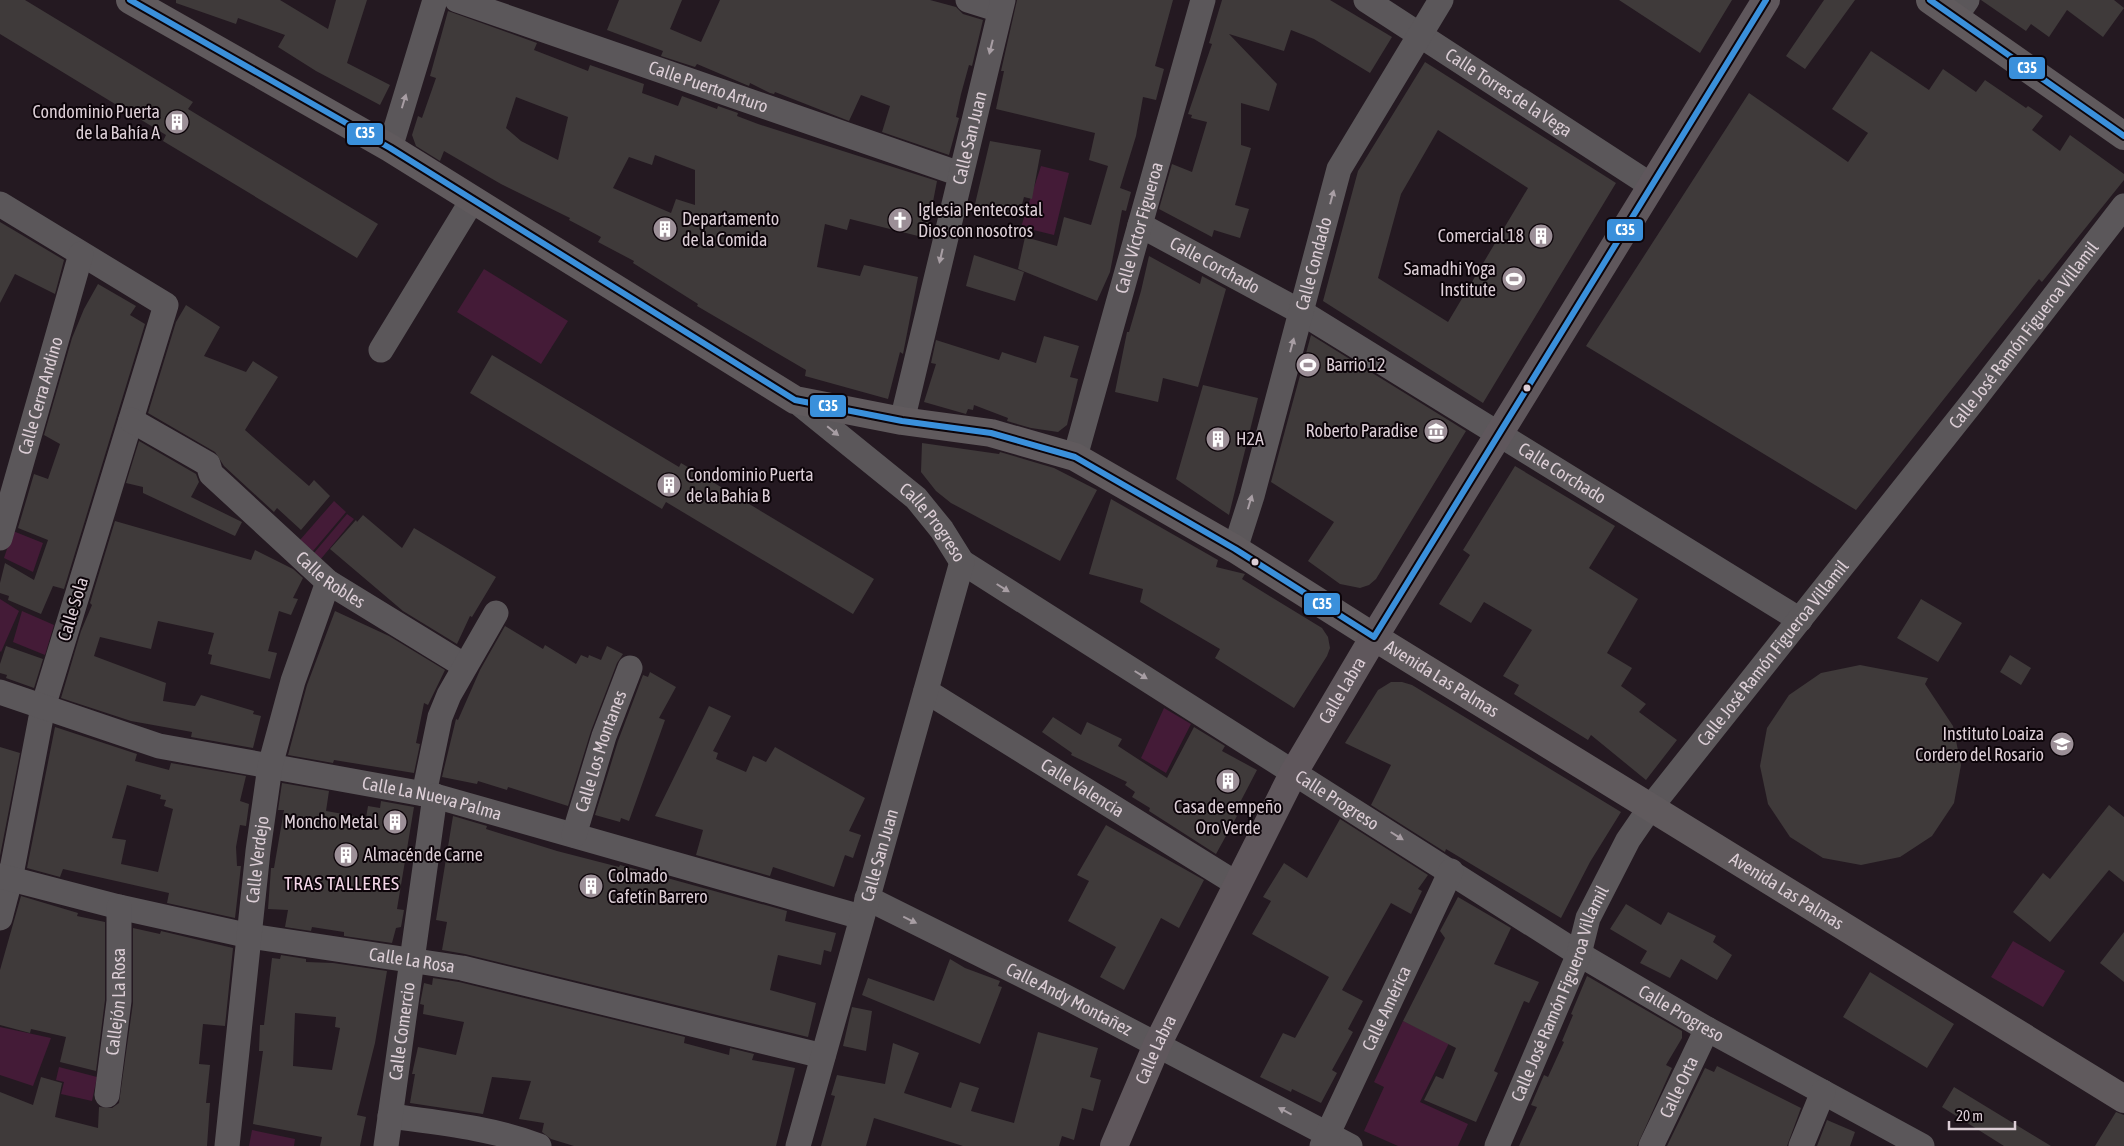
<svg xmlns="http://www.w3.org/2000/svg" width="2124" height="1146" viewBox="0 0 2124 1146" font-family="'Asap Condensed',sans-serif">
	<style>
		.green { fill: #441b37 }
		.building { fill: #3f3a3a; fill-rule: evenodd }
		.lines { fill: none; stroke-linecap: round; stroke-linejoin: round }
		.street { stroke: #5b575a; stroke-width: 25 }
		.secondary { stroke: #605a5d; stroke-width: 28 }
		.primary { stroke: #5f575c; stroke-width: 28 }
		.bus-1-casing { stroke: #0c0409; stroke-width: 10 }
		.bus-1 { stroke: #3a90db; stroke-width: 6 }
		.oneway { fill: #a89ea4 }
		.bus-dot { fill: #dcced6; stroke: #0c0409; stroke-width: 2 }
		.labels { text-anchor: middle; stroke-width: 4; stroke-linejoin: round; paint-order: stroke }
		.street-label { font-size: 18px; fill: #dcced6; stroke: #0c0409 }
		.poi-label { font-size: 18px; fill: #dcced6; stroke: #0c0409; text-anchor: start }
		.neighbourhood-label { font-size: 19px; letter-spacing: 1px; fill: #f5d7e9; stroke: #0c0409 }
		.line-badge { stroke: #0c0409; stroke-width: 2 }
		.badge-label { font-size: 14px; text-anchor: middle; font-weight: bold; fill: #fff }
	</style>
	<rect width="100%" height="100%" fill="#241921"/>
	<path class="green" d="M1041 166 1069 173 1054 235 1021 227Z
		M484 269 568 321 541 364 457 312Z
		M334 501 346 512 313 551 300 540Z
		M347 514 354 519 320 560 314 553Z
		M13 531 43 543 33 572 4 558Z
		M0 599 19 611 1 652 0 651Z
		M22 611 54 625 45 655 13 642Z
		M1164 708 1191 724 1166 773 1141 758Z
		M2013 941 2065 971 2043 1007 1991 977Z
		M1403 1021 1449 1043 1420 1102 1468 1124 1458 1146H1398L1364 1131 1384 1087 1374 1082Z
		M0 1027 51 1038 33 1086 0 1075Z
		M59 1067 97 1077 92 1101 61 1094 64 1082 56 1080Z
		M252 1130 295 1139 294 1146H249Z"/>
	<path class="building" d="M0 0H25L193 102 188 109 378 224 357 258 163 141 166 135 0 34Z
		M176 0H280L328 29 336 0H367L347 63 390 85 380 105 316 71 278 47 285 35 238 18 236 24 176 3Z
		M619 0H682L670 29 701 42 720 0H930L956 7 963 14 983 20 972 66 969 65 961 94 956 117 959 118 949 155 882 132 890 106 861 95 849 121 775 92 774 94 770 93 750 83 749 86 697 64 695 67 661 56 663 51 607 30Z
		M1017 0H1173L1155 66 1164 69 1156 100 1143 97 1136 136 1120 188 1131 192 1126 211 1122 210 1110 272 1097 301 1018 269 1025 237 1057 246 1064 217 1091 225 1108 166 1089 160 1095 133 996 109 1004 71H1001Z
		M1222 0H1330L1392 37 1370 73 1314 39 1291 30 1284 51 1229 34 1277 84 1269 111 1241 103V145L1251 148 1235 205 1249 209 1240 238 1214 230 1212 237 1159 209 1172 164 1192 172 1207 122 1191 118 1192 115 1188 114 1212 44 1209 43Z
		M1619 0H1732L1700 53Z
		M1824 0H1855L1805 69 1786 56Z
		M1981 0H2114L2124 8 2103 37 2067 10 2049 37 2031 24 2026 31Z
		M448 11 537 43 534 50 588 71 590 65 644 84 642 93 678 106 682 96 717 109 718 106 738 113 737 116 758 124 937 181 926 238 850 219 847 230 825 224 817 267 860 276 864 265 918 277 903 354 900 352 888 399 805 376 806 370 697 306 698 304 633 263 634 261 598 242 601 237 569 220 570 218 501 184 444 151 440 161 416 146 412 135 418 116 422 118 436 78 430 76ZM516 97 568 117 558 160 521 141 506 128ZM655 155 695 170V205L676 199 671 213 613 188 629 157 652 165Z
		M1871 51 1929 90 1943 69 1976 92 1985 80 2026 108 2028 106 2043 116 2032 130 2060 151 2070 135 2124 174V180L2042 282 2039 279 1856 510 1586 346 1749 93 1848 162 1868 133 1832 109Z
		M1425 62 1616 183 1483 403 1323 301 1358 171ZM1438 130 1528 188 1448 322 1378 278 1401 194Z
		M990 141 1041 150 1032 199 1024 197 1019 216 975 204Z
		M0 222 64 260 55 294 15 274 0 303Z
		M974 255 1024 272 1015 301 966 286Z
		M1149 256 1200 284 1202 276 1226 289 1198 387 1163 378 1158 402 1115 392 1127 332H1129L1141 291Z
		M98 284 136 306 130 315 145 324 64 589 53 586 41 614 8 600 9 596 0 593V583L5 563 34 580 48 540 18 528 34 474 48 479 60 444 44 435 72 338 84 309Z
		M186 305 220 327 204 356 246 372 253 361 278 377 245 430 309 486 314 480 330 496 301 530 277 508 274 512 224 466 215 452 148 413 176 322Z
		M1311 335 1466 431 1376 579 1369 585 1360 588 1340 584 1308 561 1334 522 1271 482Z
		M1044 336 1079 346 1070 377 1078 379 1067 425 1058 432 1031 428 1007 421 1008 418 974 405 973 410 968 409 966 414 924 402 936 364 931 363 936 340 999 360 1002 352 1036 363Z
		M492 355 679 467 681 463 874 579 853 614 666 502 662 509 470 393Z
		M1203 385 1258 398 1229 515 1176 479Z
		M139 441 196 474 199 482 191 497 242 522 235 536 143 493V487L126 483Z
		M922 443 999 454 1000 452 1054 468 1097 490 1060 561 951 503 936 491 921 472Z
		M1515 466 1615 526 1589 568 1638 599 1607 653 1632 668 1621 686 1646 704 1639 712 1677 740 1646 780 1591 735 1588 740 1514 694 1519 685 1503 676 1532 630 1484 602 1471 623 1439 604 1470 555 1463 550Z
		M1111 499 1218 560 1216 567 1245 574 1242 579 1322 628 1328 637 1330 648 1327 656 1294 708 1215 658 1220 649 1140 602 1143 589 1089 574Z
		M363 515 402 548 414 528 496 577 472 617 470 616 457 644 403 611 330 549 356 520 357 522Z
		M115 521 251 560 255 550 293 569 303 578 293 598 298 599 291 615 279 611 268 651 277 653 270 679 210 664 212 655 208 654 214 633 158 621 151 649 100 637 94 656 166 683 163 701 195 706 201 695 254 711 253 714 261 716 253 748 191 737 192 732 131 721 61 698 81 631 92 605 90 603Z
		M1921 599 1962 623 1938 662 1897 638Z
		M335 611 389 636 445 670 428 705 424 703 416 743 420 744 414 773 334 760 333 763 288 755 307 685Z
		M505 626 543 649 545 645 576 664 581 655 588 658 589 655 601 660 607 646 623 654 617 663 591 731 568 806 508 787 507 790 478 781 477 784 442 777 456 719 458 720 480 670Z
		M6 646 43 659 34 688 6 678 7 675 0 673V664Z
		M2010 655 2031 668 2021 685 2000 672Z
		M1860 665 1928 678 1925 684 1953 726 1961 765 1954 803 1932 836 1900 857 1861 865 1823 858 1790 837 1768 804 1760 766 1767 728 1789 695 1821 673Z
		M650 672 676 687 659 718 665 720 629 821 621 818 620 822 595 815 618 741 643 675 648 677Z
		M1391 682H1402L1412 685 1621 812 1590 862 1561 918 1446 849 1445 852 1371 805 1391 765 1345 743 1378 690Z
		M709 706 731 716 713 751 718 753 716 759 746 772 753 756 766 762 775 747 865 798 849 831 861 835 853 858 845 855 834 887 773 867 770 876 696 855 703 830 655 816Z
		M1053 717 1081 735 1087 722 1122 739 1118 746 1167 778 1194 727 1225 746 1222 751 1257 770 1234 814 1237 816 1216 854 1149 811 1150 808 1132 797 1135 792 1125 785 1127 782 1071 755 1072 753 1042 732Z
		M55 727 137 754 135 761 169 770 171 763 246 776 240 801 249 804 246 826 240 825 236 847 237 866H241L235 918 167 903 169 893 63 869 60 877 27 868ZM127 785 161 795 160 799 166 800 164 806 173 809 158 872 121 864 126 840 112 838Z
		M0 747 20 753 0 856Z
		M282 783 329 791 326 811 366 818 368 806 380 808 381 801 414 807 397 909 404 910 401 927 396 928 392 943 344 936V932L312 927 311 931 285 927 288 910 268 909 271 868H274L284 810H278Z
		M2109 805 2124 817V882L2109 870 2050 942 2013 912 2043 873 2050 879Z
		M453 816 487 826 486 829 557 851 619 867 620 865 787 911 785 921 836 933 831 952 824 950 821 965 778 955 770 990 816 1003 808 1037 465 954 442 950 447 922 436 920Z
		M1340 819 1428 875 1418 889 1422 891 1411 914 1391 903 1342 990 1363 1001 1348 1029 1353 1032 1332 1070 1337 1073 1321 1103 1292 1089 1291 1092 1260 1077 1283 1033 1295 1038 1329 977 1252 934 1271 901 1263 897 1284 863 1307 878Z
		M1106 825 1204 880 1179 928 1161 918 1124 990 1100 977 1116 947 1068 921 1089 881 1077 875Z
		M21 896 78 913 77 916 105 922V1000L96 1071 60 1062 66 1037 31 1029 30 1033 0 1025V970Z
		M1458 897 1511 928 1494 964 1539 982 1529 1003 1524 1001 1494 1071 1498 1073 1476 1122 1424 1100 1436 1076 1443 1079 1456 1048 1403 1021 1445 938 1440 931Z
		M1626 904 1661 925 1668 912 1716 936 1713 942 1732 955 1717 980 1681 959 1670 978 1640 963 1647 951 1610 929Z
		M133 928 160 934 161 931 233 948 225 1026 203 1024 199 1064 210 1065 206 1103H210L207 1146H0V1092L33 1105 41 1077 62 1083 55 1117 98 1128 99 1107 112 1108 119 1103 133 1003Z
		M2124 932V982L2100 963Z
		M281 955 306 959V962L333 963 387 971 375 1043 357 1115 366 1117 360 1146H320L322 1137 253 1124 263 1051H259L260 1025H264L272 958 280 959ZM295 1013 336 1017 335 1027 340 1028 332 1070 293 1066Z
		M950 959 965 968 1000 981 998 986 1002 987 980 1044 862 995 868 978 934 1001Z
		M1870 972 1954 1024 1927 1068 1843 1017Z
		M1587 976 1682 1031V1038L1666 1065 1672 1068 1637 1146H1519L1537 1107 1531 1105 1544 1075 1548 1077 1564 1042 1562 1041 1573 1015 1571 1014Z
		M433 978 459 982 685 1037 684 1043 729 1055 730 1048 754 1054 752 1060 795 1068 776 1146H574L551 1139 542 1132 544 1123 519 1119 531 1081 492 1077 483 1114 410 1103 415 1074H412L418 1047 456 1055 464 1022 423 1014 424 1005 420 1004 424 983 432 985Z
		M852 1007 872 1011 866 1051 843 1046Z
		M1038 1032 1098 1048 1090 1077 1101 1080 1093 1111 1082 1108 1074 1140 1062 1136 1059 1146H963L874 1118 866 1146H821L835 1096 831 1095 837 1075 885 1084 893 1043 919 1053 904 1093 951 1108 960 1082 979 1088 971 1111 1014 1123Z
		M1717 1066 1801 1108 1787 1146H1667L1705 1068 1714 1072Z
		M1954 1087 2051 1146H2004L1942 1107Z
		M2116 1112 2124 1115V1146H2095Z
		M1827 1120 1855 1132 1850 1146H1817Z"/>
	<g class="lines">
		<g class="street">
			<path id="s1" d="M457 0 960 174"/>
			<path d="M968 0 1000 10"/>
			<path id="s2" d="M1366 0 1652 186"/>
			<path d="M1955 17 1967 0"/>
			<path d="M390 148 435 0"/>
			<path d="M0 204 166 305 43 707 10 880 0 918"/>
			<path id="s3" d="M1140 225 1301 312 1800 620"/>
			<path d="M381 350 473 199"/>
			<path id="s4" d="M795 400 916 498 942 530 962 562 1579 954 1707 1029 1922 1146"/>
			<path id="s5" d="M131 420 208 464 211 474 328 582 465 666"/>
			<path id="s6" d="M902 421 1003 0"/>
			<path id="s7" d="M1075 457 1203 0"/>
			<path id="s8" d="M0 538 81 254"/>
			<path id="s9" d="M1235 549 1252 496 1339 169 1441 0"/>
			<path id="s10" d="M926 691 1237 884"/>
			<path id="s11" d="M0 692 159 746 435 796 861 917"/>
			<path d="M424 794 440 717 449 695 496 613"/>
			<path id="s12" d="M574 835 604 736 630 668"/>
			<path id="s13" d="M0 876 119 907 250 936 462 968 823 1056"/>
			<path id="s14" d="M867 898 1062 995 1350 1146"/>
			<path id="s15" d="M107 1095 119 1001V907"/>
			<path d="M390 1116C441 1123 492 1128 539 1146"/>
			<path id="s16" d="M227 1146 258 851 270 766 293 681 328 582"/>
			<path id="s17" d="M386 1146 435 796"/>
			<path id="s18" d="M798 1146 962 562"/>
			<path id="s19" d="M1322 1146 1451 871"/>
			<path id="s20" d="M1497 1146 1579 954 1588 918 1628 840 1650 808 1974 400 2124 206"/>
			<path id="s21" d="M1651 1146 1707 1029"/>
			<path d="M1801 1146 1823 1092"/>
		</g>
		<g class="secondary">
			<path id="s22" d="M130 0 390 148 795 400 902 421 991 433 1075 457 1235 549 1374 637 2124 1099"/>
			<path d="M1930 0 2124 136"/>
		</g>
		<path class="primary" id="s23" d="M1114 1146 1157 1045 1294 772 1374 637 1766 0"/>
		<defs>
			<path id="bus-1" d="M130 0 390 148 795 400 902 421 991 433 1075 457 1235 549 1374 637 1766 0
				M1930 0 2124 136"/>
		</defs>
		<use href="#bus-1" class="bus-1-casing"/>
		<use href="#bus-1" class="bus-1"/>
	</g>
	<defs><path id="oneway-solid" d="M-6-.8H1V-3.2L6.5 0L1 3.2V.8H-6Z" transform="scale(1.25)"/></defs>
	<g class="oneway">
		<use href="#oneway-solid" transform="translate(991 47) rotate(104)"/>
		<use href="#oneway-solid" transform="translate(404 101) rotate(-73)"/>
		<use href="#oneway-solid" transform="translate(1332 197) rotate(-75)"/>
		<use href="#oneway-solid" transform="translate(941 256) rotate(103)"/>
		<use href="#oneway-solid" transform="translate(1292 345) rotate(-75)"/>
		<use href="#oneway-solid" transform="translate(833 431) rotate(39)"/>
		<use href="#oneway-solid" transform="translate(1250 502) rotate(-73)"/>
		<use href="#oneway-solid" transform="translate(1003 588) rotate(32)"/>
		<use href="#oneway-solid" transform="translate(1141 675) rotate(32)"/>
		<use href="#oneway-solid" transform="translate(1397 836) rotate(32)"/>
		<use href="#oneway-solid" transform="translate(910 920) rotate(26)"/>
		<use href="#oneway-solid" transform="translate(1285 1111) rotate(-152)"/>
	</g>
	<defs>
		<symbol id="building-disc" viewBox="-11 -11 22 22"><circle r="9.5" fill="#9c8f97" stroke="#0c0409"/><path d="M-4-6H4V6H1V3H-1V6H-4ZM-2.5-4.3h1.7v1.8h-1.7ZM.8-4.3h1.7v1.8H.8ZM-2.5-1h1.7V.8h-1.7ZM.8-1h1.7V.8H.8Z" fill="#fff"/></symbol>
		<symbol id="church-disc" viewBox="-11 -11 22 22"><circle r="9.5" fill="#9c8f97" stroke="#0c0409"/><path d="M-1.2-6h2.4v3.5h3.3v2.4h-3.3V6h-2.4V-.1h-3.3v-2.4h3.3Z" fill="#fff"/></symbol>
		<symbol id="stadium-disc" viewBox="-11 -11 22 22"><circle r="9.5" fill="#9c8f97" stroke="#0c0409"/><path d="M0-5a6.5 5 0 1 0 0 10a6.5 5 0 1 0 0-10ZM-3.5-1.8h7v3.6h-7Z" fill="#fff"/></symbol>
		<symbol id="museum-disc" viewBox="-11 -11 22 22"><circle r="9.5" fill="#9c8f97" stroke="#0c0409"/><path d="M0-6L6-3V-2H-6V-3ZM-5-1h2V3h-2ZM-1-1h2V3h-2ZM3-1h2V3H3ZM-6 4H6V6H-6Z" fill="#fff"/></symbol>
		<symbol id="school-disc" viewBox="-11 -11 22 22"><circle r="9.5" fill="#9c8f97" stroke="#0c0409"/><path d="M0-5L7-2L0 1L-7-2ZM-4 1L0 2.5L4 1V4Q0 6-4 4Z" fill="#fff"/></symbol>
	</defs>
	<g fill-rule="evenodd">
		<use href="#building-disc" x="163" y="108" width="28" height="28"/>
		<use href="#church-disc" x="886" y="206" width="28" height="28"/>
		<use href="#building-disc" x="651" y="215" width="28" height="28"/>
		<use href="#building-disc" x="1527" y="222" width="28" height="28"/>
		<use href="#stadium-disc" x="1500" y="265" width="28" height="28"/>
		<use href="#stadium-disc" x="1294" y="351" width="28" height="28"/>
		<use href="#museum-disc" x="1422" y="417" width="28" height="28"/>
		<use href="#building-disc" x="1204" y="425" width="28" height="28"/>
		<use href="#building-disc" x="655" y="471" width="28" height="28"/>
		<use href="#school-disc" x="2048" y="730" width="28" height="28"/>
		<use href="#building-disc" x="1214" y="767" width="28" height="28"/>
		<use href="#building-disc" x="381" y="808" width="28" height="28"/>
		<use href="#building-disc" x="332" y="841" width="28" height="28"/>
		<use href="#building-disc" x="577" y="872" width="28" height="28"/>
	</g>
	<g class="bus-dot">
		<circle cx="1527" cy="388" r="4.5"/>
		<circle cx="1255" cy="562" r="4.5"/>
	</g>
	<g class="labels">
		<g class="street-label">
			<text dy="6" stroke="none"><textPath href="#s1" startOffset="266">Calle Puerto Arturo</textPath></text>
			<text dy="6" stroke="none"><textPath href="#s2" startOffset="170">Calle Torres de la Vega</textPath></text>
			<text dy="6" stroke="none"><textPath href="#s6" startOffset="291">Calle San Juan</textPath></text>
			<text dy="6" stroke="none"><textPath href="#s7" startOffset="238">Calle Víctor Figueroa</textPath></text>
			<text dy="6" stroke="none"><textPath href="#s9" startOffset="296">Calle Condado</textPath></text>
			<text dy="6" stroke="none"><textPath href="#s3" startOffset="85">Calle Corchado</textPath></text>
			<text dy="6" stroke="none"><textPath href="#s20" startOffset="975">Calle José Ramón Figueroa Villamil</textPath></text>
			<text dy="6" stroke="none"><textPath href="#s8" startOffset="148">Calle Cerra Andino</textPath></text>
			<text dy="6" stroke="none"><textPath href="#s3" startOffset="490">Calle Corchado</textPath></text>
			<text dy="6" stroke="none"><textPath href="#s4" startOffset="185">Calle Progreso</textPath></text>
			<text dy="6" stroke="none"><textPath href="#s5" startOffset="259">Calle Robles</textPath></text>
			<text transform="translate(73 609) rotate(-73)" y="6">Calle Sola</text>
			<text dy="6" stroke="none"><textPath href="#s20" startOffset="570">Calle José Ramón Figueroa Villamil</textPath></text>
			<text dy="6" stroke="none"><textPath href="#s22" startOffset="1491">Avenida Las Palmas</textPath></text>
			<text dy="6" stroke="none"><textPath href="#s23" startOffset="510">Calle Labra</textPath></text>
			<text dy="6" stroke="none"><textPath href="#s12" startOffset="88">Calle Los Montanes</textPath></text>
			<text dy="6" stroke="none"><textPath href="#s10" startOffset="184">Calle Valencia</textPath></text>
			<text dy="6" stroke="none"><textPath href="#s11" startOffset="446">Calle La Nueva Palma</textPath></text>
			<text dy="6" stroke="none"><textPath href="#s4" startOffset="679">Calle Progreso</textPath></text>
			<text dy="6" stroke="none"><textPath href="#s18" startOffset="302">Calle San Juan</textPath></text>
			<text dy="6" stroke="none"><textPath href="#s16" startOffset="288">Calle Verdejo</textPath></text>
			<text dy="6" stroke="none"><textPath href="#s22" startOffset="1896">Avenida Las Palmas</textPath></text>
			<text dy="6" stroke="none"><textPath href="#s13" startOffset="421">Calle La Rosa</textPath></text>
			<text dy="6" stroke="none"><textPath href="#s20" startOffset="165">Calle José Ramón Figueroa Villamil</textPath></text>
			<text dy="6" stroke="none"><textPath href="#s14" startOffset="226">Calle Andy Montañez</textPath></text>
			<text dy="6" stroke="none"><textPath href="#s15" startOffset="94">Callejón La Rosa</textPath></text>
			<text dy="6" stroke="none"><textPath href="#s19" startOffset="152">Calle América</textPath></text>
			<text dy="6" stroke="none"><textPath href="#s4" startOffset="1084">Calle Progreso</textPath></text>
			<text dy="6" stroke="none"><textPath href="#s17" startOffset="116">Calle Comercio</textPath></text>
			<text dy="6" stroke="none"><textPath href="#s23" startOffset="105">Calle Labra</textPath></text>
			<text dy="6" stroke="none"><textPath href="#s21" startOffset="65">Calle Orta</textPath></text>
		</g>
		<g class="poi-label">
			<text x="160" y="118" text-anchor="end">Condominio Puerta<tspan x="160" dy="21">de la Bahía A</tspan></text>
			<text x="918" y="216">Iglesia Pentecostal<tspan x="918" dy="21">Dios con nosotros</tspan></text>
			<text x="682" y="225">Departamento<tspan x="682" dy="21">de la Comida</tspan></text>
			<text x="1524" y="242" text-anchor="end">Comercial 18</text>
			<text x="1496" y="275" text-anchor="end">Samadhi Yoga<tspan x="1496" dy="21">Institute</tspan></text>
			<text x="1326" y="371">Barrio 12</text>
			<text x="1418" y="437" text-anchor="end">Roberto Paradise</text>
			<text x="1236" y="445">H2A</text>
			<text x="686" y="481">Condominio Puerta<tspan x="686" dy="21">de la Bahía B</tspan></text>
			<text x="2044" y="740" text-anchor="end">Instituto Loaiza<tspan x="2044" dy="21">Cordero del Rosario</tspan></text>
			<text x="1228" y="813" text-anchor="middle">Casa de empeño<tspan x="1228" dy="21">Oro Verde</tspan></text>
			<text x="378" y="828" text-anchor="end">Moncho Metal</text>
			<text x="364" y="861">Almacén de Carne</text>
			<text x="608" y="882">Colmado<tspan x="608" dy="21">Cafetín Barrero</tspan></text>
		</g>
		<g class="neighbourhood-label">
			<text x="342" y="890">TRAS TALLERES</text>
		</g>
	</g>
	<g class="line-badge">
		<rect x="2008" y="56" width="38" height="24" rx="5" fill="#3a90db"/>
		<rect x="346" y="122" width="38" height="24" rx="5" fill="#3a90db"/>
		<rect x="1606" y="218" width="38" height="24" rx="5" fill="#3a90db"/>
		<rect x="809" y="394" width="38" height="24" rx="5" fill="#3a90db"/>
		<rect x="1303" y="592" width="38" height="24" rx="5" fill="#3a90db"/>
	</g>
	<g class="badge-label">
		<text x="2027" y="73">C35</text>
		<text x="365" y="138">C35</text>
		<text x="1625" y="235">C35</text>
		<text x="828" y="411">C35</text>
		<text x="1322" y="609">C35</text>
	</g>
	<path d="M1949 1121v8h66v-8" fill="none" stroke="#dcced6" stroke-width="2.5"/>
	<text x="1956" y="1121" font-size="15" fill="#dcced6" stroke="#0c0409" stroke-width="4" paint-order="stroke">20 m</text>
</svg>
